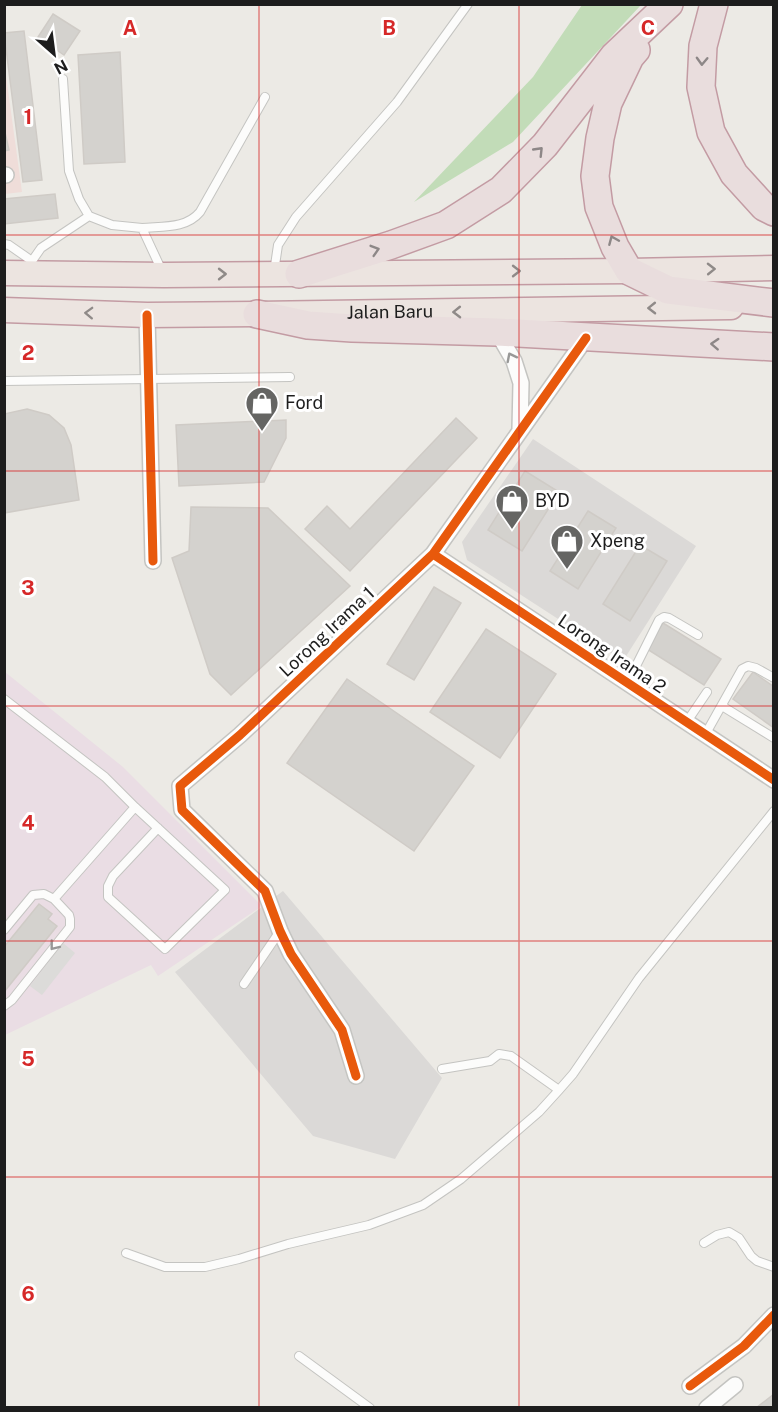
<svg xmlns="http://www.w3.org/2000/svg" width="778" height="1412" viewBox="0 0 778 1412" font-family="'Public Sans',sans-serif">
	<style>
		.residential { fill: #dbd9d7 }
		.commercial { fill: #efddd9 }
		.industrial { fill: #eadde4 }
		.forest { fill: #c2dcb8 }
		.parking { fill: #dcdbd9 }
		.building { fill: #d4d2ce; stroke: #cfcbc6; stroke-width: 1.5 }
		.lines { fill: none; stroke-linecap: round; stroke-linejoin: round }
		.service-casing { stroke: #c4c4c1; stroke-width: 10 }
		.minor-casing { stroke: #c4c4c1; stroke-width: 18 }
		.trunk-casing { stroke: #c39ba3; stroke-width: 27 }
		.motorway-casing { stroke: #c39ba3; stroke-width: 30 }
		.service { stroke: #fcfcfb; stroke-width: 8 }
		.minor { stroke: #fcfcfb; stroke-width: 15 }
		.trunk { stroke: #ece4e0; stroke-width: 24 }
		.motorway { stroke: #e9dddd; stroke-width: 27 }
		.cycleway-casing { stroke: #fff; stroke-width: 13 }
		.cycleway { stroke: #e8590c; stroke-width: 9 }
		.oneway { stroke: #8d8787 }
		.oneway2 { stroke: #8f8a88 }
		.oneway3 { stroke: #989897 }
		.grid { fill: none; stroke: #d62828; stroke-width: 1.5; stroke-opacity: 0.55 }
		.labels { text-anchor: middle; stroke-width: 6; stroke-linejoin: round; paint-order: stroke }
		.street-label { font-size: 18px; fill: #1d1d1d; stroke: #fff }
		.poi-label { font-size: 18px; fill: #1d1d1d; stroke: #fff; text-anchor: start }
		.grid-label { font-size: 20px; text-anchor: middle; font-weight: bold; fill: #d62828; stroke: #fff; stroke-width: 6; stroke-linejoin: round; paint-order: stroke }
	</style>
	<rect width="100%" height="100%" fill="#eceae5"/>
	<path class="residential" d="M533 439 696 546 623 661 467 560 462 542Z
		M283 891 442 1078 395 1159 313 1136 175 972Z"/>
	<path class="commercial" d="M4 61 22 192 5 194H4Z"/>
	<path class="industrial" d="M5 672 123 767 262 906 158 976 151 965 5 1035Z"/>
	<path class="forest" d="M582 5H641L513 142 414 202 533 77Z"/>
	<path class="parking" d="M63 943 75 953 42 995 30 986Z"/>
	<path class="building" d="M53 14 80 31 64 55 38 37Z
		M24 31 42 180 23 182 4 33Z
		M120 52 125 162 84 164 78 55Z
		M4 128 9 150 4 151Z
		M55 194 58 218 4 224V199Z
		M27 409 49 415 64 428 71 445 79 500 4 513V414Z
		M456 418 477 438 350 571 305 529 327 506 350 529Z
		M286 420V438L264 482 179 486 176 425Z
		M525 471 559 492 522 551 488 530Z
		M191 507 268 508 350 586 231 695 210 674 172 558 189 551Z
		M588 511 616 528 578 589 550 571Z
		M640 545 667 561 630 621 603 604Z
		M434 587 461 603 414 680 387 664Z
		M663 623 721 659 704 685 647 649Z
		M486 629 556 674 500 758 430 712Z
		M753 672 774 687V728L733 699Z
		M347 679 474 766 414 851 287 763Z
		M39 904 52 914 48 919 57 926 4 992V947Z
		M774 1394V1408H756Z"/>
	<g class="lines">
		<defs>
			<path id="service" d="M63 79 69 171 79 199 89 216 112 225 142 228 162 271
				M142 228C162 226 186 229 200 212L265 97
				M4 244 9 245 32 261 31 263
				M32 261 41 248 89 216
				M274 272 278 245 296 217 397 102 468 4
				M4 381 290 377
				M627 684 659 620 664 617 669 618 698 635
				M4 699 105 777 135 807 225 890 165 949 108 897V886L113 876 158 828
				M722 706 774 738
				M686 723 707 692
				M705 735 742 669 748 666 756 668 774 678
				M54 899 135 807
				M4 930 33 895 44 894 54 899 69 915 70 919V927L12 1000 4 1006
				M244 984 280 931
				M442 1069 490 1061 499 1054 511 1056 559 1090
				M704 1243 717 1235 729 1232 739 1238 751 1256 757 1261 774 1267
				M126 1253 165 1267H205L239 1259 288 1244 369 1225 423 1205 461 1179 539 1112 559 1090 573 1074 639 978 774 811
				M299 1356 370 1408"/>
			<path id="minor" d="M4 175H6
				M147 315 153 561
				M497 332 514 361 521 383 520 429
				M433 554 774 780
				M356 1076 342 1030 291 954 280 931 265 891 182 810 180 786 240 735 433 554 586 338
				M690 1386 744 1346 774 1315
				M707 1408 735 1385"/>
			<g id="trunk">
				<path d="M4 273 164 275 629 271 774 268"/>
				<path id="s1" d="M4 310 147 315 257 314 731 307"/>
			</g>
			<path id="motorway" d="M714 4 703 46 701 87 711 132 734 174 764 207 774 212
				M636 50 630 57 608 103 600 138 595 176 599 207 615 247 629 271 668 290 774 303
				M299 274 391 245 446 225 501 190 545 145 614 56 669 4
				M257 314 308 325 352 328 497 332 774 347"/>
		</defs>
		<use href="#service" class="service-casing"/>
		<use href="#minor" class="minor-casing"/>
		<use href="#trunk" class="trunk-casing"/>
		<use href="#motorway" class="motorway-casing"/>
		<use href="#service" class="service"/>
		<use href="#minor" class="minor"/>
		<use href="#trunk" class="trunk"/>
		<use href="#motorway" class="motorway"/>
		<defs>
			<path id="cycleway" d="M147 315 153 561
				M433 554 774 780
				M356 1076 342 1030 291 954 280 931 265 891 182 810 180 786 240 735 433 554 586 338
				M690 1386 744 1346 774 1315"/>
		</defs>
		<use href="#cycleway" class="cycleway-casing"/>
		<use href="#cycleway" class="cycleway"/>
	</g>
	<defs><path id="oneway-chevron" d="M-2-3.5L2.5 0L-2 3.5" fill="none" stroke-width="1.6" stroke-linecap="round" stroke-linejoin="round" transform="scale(1.5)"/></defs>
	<g class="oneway">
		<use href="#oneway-chevron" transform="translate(702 61) rotate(92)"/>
		<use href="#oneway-chevron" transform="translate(539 151) rotate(-46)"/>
		<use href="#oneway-chevron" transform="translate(613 240) rotate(-113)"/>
		<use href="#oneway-chevron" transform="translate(375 250) rotate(-17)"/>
		<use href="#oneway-chevron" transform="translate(715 344) rotate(-177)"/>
	</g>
	<g class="oneway2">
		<use href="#oneway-chevron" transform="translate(711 269) rotate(-1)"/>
		<use href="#oneway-chevron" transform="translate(516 271)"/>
		<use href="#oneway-chevron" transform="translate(222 274)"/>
		<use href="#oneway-chevron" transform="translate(652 308) rotate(179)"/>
		<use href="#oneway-chevron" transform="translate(457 312) rotate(179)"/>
		<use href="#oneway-chevron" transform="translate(89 313) rotate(-178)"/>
	</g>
	<g class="oneway3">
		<use href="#oneway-chevron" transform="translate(511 357) rotate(-117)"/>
		<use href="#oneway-chevron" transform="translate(54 946) rotate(128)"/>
	</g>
	<path class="grid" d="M259 4V1408M519 4V1408M4 235H774M4 471H774M4 706H774M4 941H774M4 1177H774"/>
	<defs>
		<symbol id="shop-pin" viewBox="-11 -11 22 30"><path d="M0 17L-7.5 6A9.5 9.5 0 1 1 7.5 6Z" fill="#656563" stroke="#fff"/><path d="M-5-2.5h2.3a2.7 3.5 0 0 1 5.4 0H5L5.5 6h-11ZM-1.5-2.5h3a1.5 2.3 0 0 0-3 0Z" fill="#fff"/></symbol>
	</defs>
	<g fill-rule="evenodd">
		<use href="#shop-pin" x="243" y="384" width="38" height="52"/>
		<use href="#shop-pin" x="493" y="482" width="38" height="52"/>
		<use href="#shop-pin" x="548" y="522" width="38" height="52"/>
	</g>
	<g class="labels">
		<g class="street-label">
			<text dy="6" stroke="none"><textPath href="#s1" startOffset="386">Jalan Baru</textPath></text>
			<text transform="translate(327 632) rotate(-43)" y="6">Lorong Irama 1</text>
			<text transform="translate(612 654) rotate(34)" y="6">Lorong Irama 2</text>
		</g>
		<g class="poi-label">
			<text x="285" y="409">Ford</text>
			<text x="535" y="507">BYD</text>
			<text x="590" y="547">Xpeng</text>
		</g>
	</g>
	<g class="grid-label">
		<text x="130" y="35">A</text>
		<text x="389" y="35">B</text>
		<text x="648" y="35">C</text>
		<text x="28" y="124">1</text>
		<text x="28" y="360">2</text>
		<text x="28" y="595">3</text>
		<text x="28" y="830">4</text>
		<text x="28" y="1066">5</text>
		<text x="28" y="1301">6</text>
	</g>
	<rect width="778" height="1412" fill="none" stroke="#1d1d1d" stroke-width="12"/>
	<g transform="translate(54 54) rotate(152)" stroke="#ffffff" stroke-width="4.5" paint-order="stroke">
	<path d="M0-4.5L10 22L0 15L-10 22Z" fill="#1d1d1d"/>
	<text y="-9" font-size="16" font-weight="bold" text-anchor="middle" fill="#1d1d1d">N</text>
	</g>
</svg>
